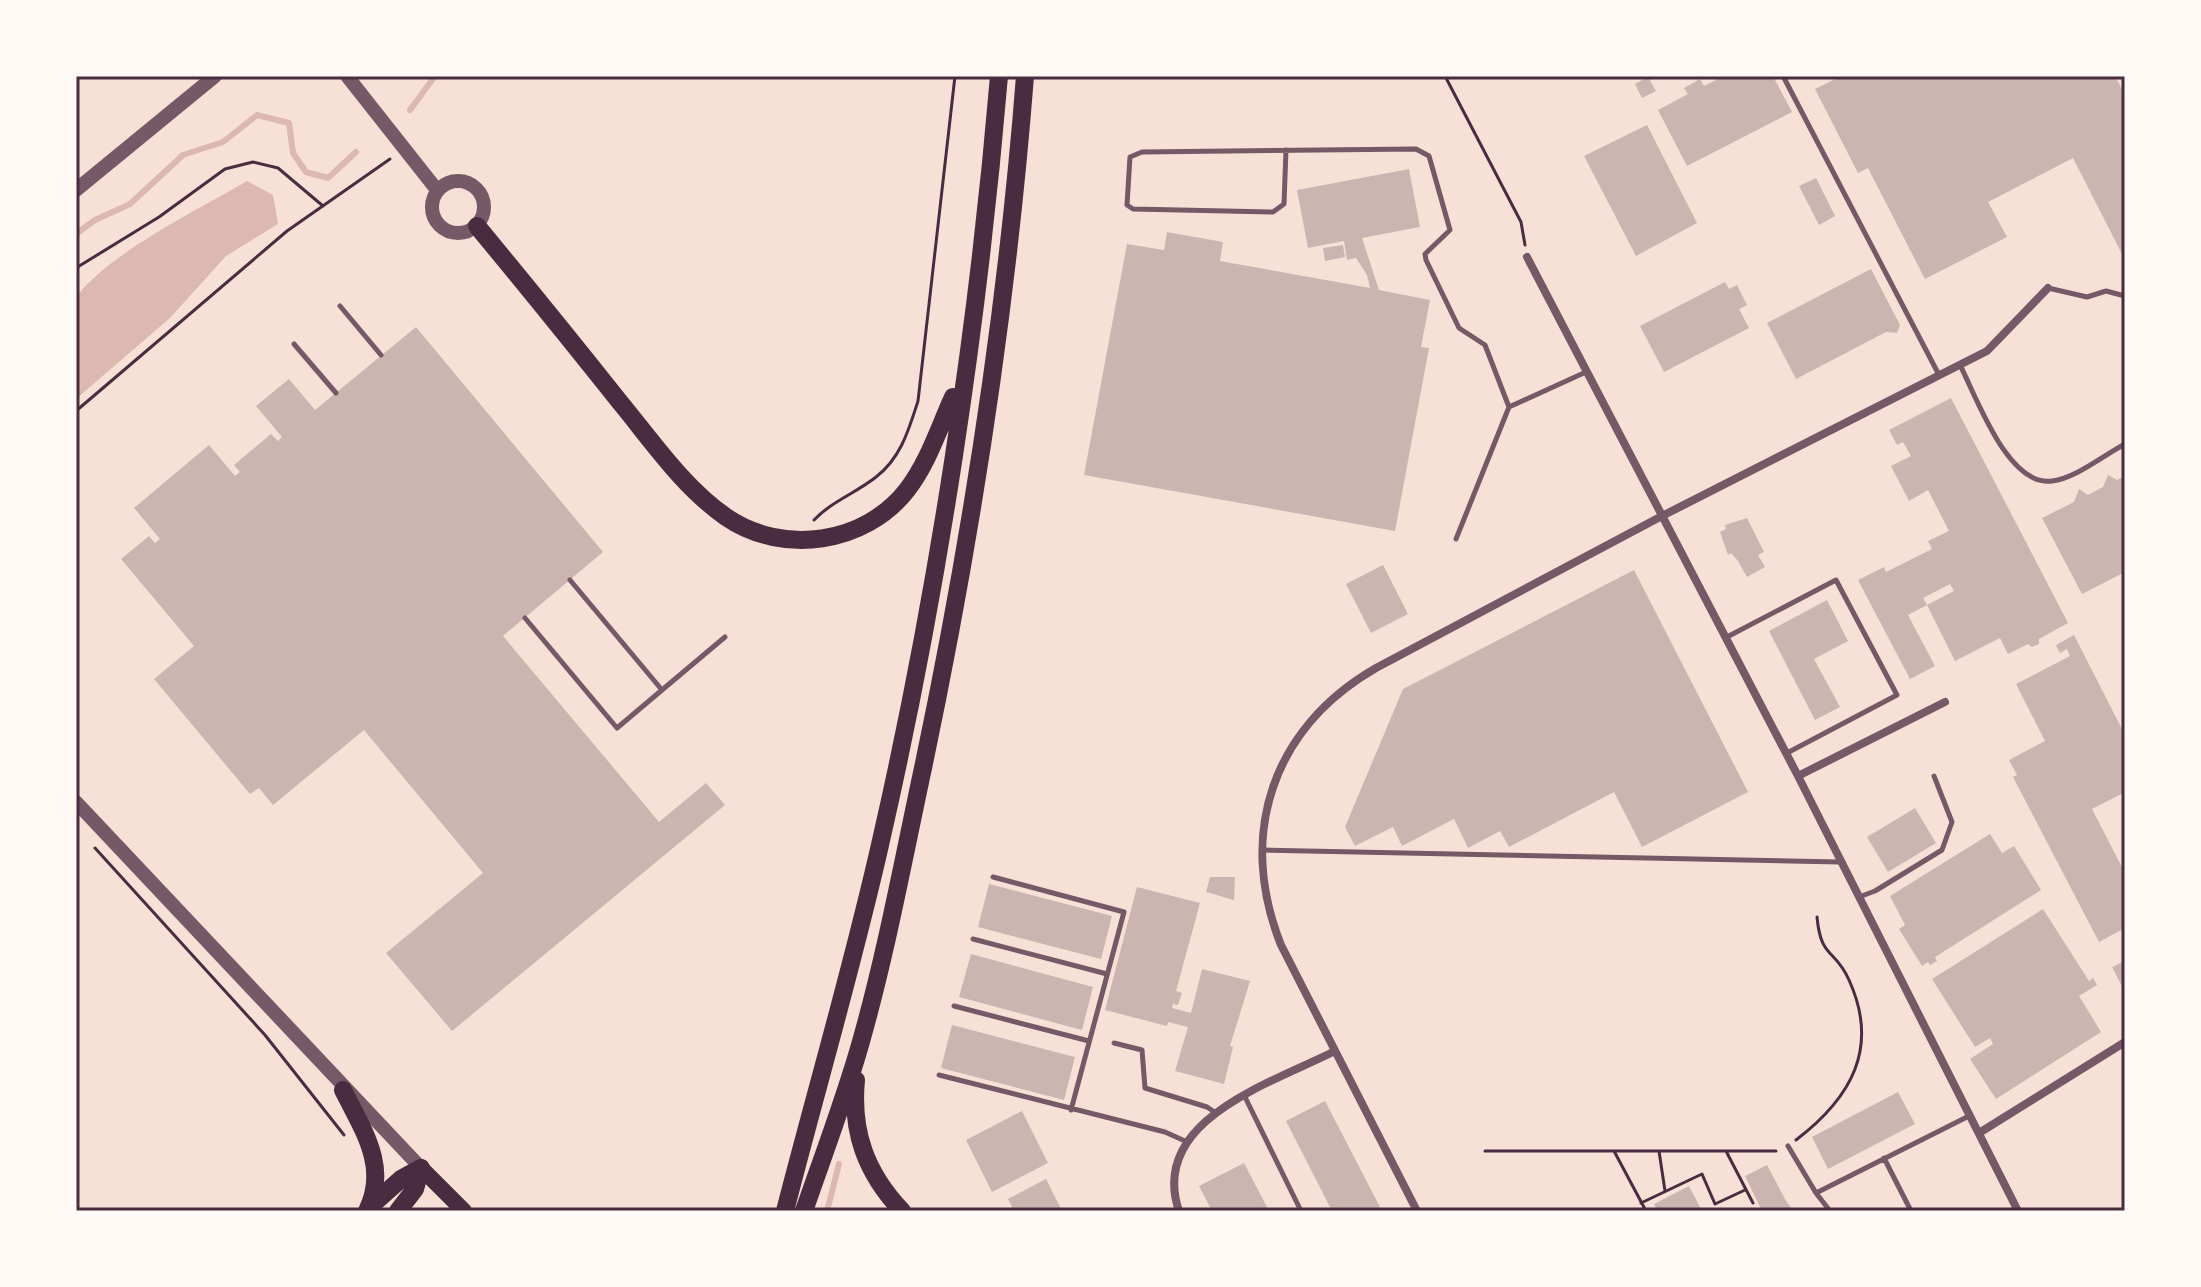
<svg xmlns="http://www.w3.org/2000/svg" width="2201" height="1287" viewBox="0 0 2201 1287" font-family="Roboto,sans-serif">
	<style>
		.water { fill: #dcb8b0 }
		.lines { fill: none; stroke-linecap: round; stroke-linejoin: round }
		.stream { stroke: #dcb8b0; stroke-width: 6 }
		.building { fill: #ccb4b1; fill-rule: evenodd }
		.path { stroke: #4a2c40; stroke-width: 3 }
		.service { stroke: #755966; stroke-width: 5 }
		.minor { stroke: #755966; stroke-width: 8 }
		.tertiary { stroke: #755966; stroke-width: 14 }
		.secondary { stroke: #4a2c40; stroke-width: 16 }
		.trunk { stroke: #4a2c40; stroke-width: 18 }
		.neatline { fill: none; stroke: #4a2c40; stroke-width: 3 }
	</style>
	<rect width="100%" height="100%" fill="#f7e1d7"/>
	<path class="water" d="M247 181 273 195 278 224 226 256 170 318 76 399V297C112 251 196 211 247 181Z"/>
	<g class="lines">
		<path class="stream" d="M410 110 435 76
			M76 234 95 220 130 204 183 155 223 142 257 115 289 123 293 153 306 172 328 178 356 152
			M827 1211 839 1164"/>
	</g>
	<path class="building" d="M1724 76H1773L1792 112 1687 166 1658 110 1688 94 1684 88 1700 79 1704 86Z
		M1841 76H2115L2125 95V260L2073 158 1988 202 2007 237 1925 279 1868 168 1858 173 1815 89Z
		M1648 77 1656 91 1642 98 1635 84Z
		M1647 125 1697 223 1636 256 1584 156Z
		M1409 169 1420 227 1362 238 1379 290 1430 300 1421 347 1429 348 1395 531 1084 475 1127 244 1164 250 1167 232 1223 242 1220 261 1370 288 1367 275 1356 258 1347 260 1344 241 1308 248 1297 190Z
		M1816 178 1835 216 1819 225 1799 186Z
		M1343 245 1345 257 1325 261 1323 248Z
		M1871 269 1900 325 1897 333 1886 332 1796 379 1767 323Z
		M1725 282 1729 289 1737 285 1747 305 1739 309 1749 328 1664 372 1640 326Z
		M416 327 603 552 503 636 659 822 706 783 725 805 452 1031 386 953 483 873 364 730 273 805 259 788 250 794 154 679 194 646 121 559 149 536 155 543 160 539 134 508 209 445 235 476 240 472 234 465 271 434 278 441 282 437 256 406 289 379 315 410Z
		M1951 398 2068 623 2039 639V644L2032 647 2028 644 2008 654 2000 638 1955 661 1927 605 1908 615 1935 666 1910 679 1858 580 1884 567 1886 572 1932 549 1928 541 1949 531 1928 490 1909 501 1891 466 1911 456 1903 442 1897 445 1889 430ZM1950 584 1954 591 1927 605 1923 598Z
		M2108 475 2117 480 2125 476V572L2082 594 2042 518 2074 502 2079 489 2088 495 2103 487Z
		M1747 518 1764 552 1758 555 1765 567 1747 577 1738 561 1731 553 1728 555 1720 532 1726 529 1725 525Z
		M1383 565 1408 614 1371 633 1346 584Z
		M1634 570 1748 792 1642 847 1614 792 1509 847 1500 831 1468 848 1454 819 1402 846 1393 827 1355 846 1345 827 1403 689Z
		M1827 600 1848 641 1814 659 1840 707 1815 720 1769 631Z
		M2074 635 2125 735V792L2092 809 2125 873V928L2099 942 2013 777 2017 775 2009 760 2045 741 2016 684 2070 656 2067 649 2060 653 2056 645Z
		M1915 808 1936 843 1888 872 1867 837Z
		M1990 834 2002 853 2014 846 2041 890 1935 957 1937 961 1930 965 1928 962 1922 966 1899 929 1905 925 1890 896Z
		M1210 877H1235L1234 900 1206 892Z
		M989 884 1112 916 1101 959 978 927Z
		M1137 887 1200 903 1176 991 1182 993 1178 1005 1173 1004 1172 1008 1191 1013 1202 969 1250 981 1230 1046 1233 1047 1224 1084 1175 1071 1188 1027 1168 1022 1167 1026 1105 1010Z
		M2043 909 2089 981 2093 978 2097 985 2079 996 2101 1032 1996 1099 1970 1059 1993 1044 1990 1038 1975 1047 1932 979Z
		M971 954 1093 987 1082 1030 959 997Z
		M2125 961V992L2112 967Z
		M952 1025 1075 1057 1064 1100 941 1068Z
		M1898 1092 1915 1124 1828 1169 1812 1137Z
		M1325 1101 1380 1207 1372 1211H1332L1286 1121Z
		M1022 1111 1048 1163 992 1192 966 1140Z
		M1244 1163 1269 1211H1212L1199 1186Z
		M1767 1165 1785 1199 1793 1211H1762L1745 1176Z
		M1046 1179 1062 1211H1014L1008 1199Z
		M1689 1186 1702 1211H1657L1654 1204Z"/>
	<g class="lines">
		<path class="path" d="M1445 76 1521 222 1525 245
			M76 268 159 217 225 169 253 162 278 168 323 206
			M76 411 287 231 390 159
			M814 520C832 501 856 493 876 477 901 458 909 429 918 401L955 76
			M95 848 265 1035 344 1135
			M1796 1140C1851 1098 1880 1048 1849 980 1835 948 1821 960 1817 917
			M1485 1151H1776
			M1614 1151 1646 1211
			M1659 1151 1665 1191
			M1727 1153 1753 1203
			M1641 1203 1702 1174 1715 1204 1745 1190"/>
		<path class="service" d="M1783 76 1939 375
			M1286 150 1284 204 1273 212 1133 209 1127 205 1130 157 1142 152 1416 149 1429 156 1450 230 1425 254 1426 260 1459 328 1485 345 1509 407
			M2048 288 2087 297 2106 291 2125 296
			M340 306 381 355
			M294 344 336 393
			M1960 365C1977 398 2008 487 2052 481 2076 478 2104 455 2125 444
			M1456 539 1509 407 1586 372
			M570 580 662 690 725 637
			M525 618 617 728 662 690
			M1727 637 1836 580 1897 695 1787 753
			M1262 850 1840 862
			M993 877 1124 912 1071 1110
			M1859 897 1875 891 1942 850 1952 822 1934 776
			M973 939 1107 974
			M954 1006 1089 1041
			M1114 1043 1142 1050 1145 1088 1207 1107 1216 1113
			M939 1075 1165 1132 1185 1141
			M1245 1097 1301 1211
			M1788 1146 1816 1193 1969 1116
			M1884 1158 1911 1211
			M1816 1193 1830 1211"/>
		<path class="minor" d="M1527 257 1798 776 2018 1211
			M1798 776 1945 702
			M1979 1133 2125 1042
			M1179 1211C1148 1120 1272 1083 1335 1051
			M1417 1211 1281 945C1237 834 1272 728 1376 668L1662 516 1987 351 2048 288"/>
		<path class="tertiary" d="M347 76 437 190
			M432 207a26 26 0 1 1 52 0a26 26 0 1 1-52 0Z
			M76 190 215 76
			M76 802 421 1168"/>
		<path class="secondary" d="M421 1168 464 1211"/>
		<path class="trunk" d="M477 226C525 284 572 342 619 401 652 441 683 487 726 517 783 556 865 544 907 490 928 463 939 428 953 397
			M856 1080C851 1132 866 1173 902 1211
			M343 1090C363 1130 389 1167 367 1211
			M374 1203 401 1179 421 1168
			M398 1211 415 1189 421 1168
			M785 1211C817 1086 854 962 882 836 938 590 978 327 999 76
			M804 1211C823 1156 844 1101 860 1045 886 954 903 861 923 768 971 540 1007 309 1025 76"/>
	</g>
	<rect width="2201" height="1287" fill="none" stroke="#fffaf5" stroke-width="156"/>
	<rect x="78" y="78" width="2045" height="1131" class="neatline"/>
</svg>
